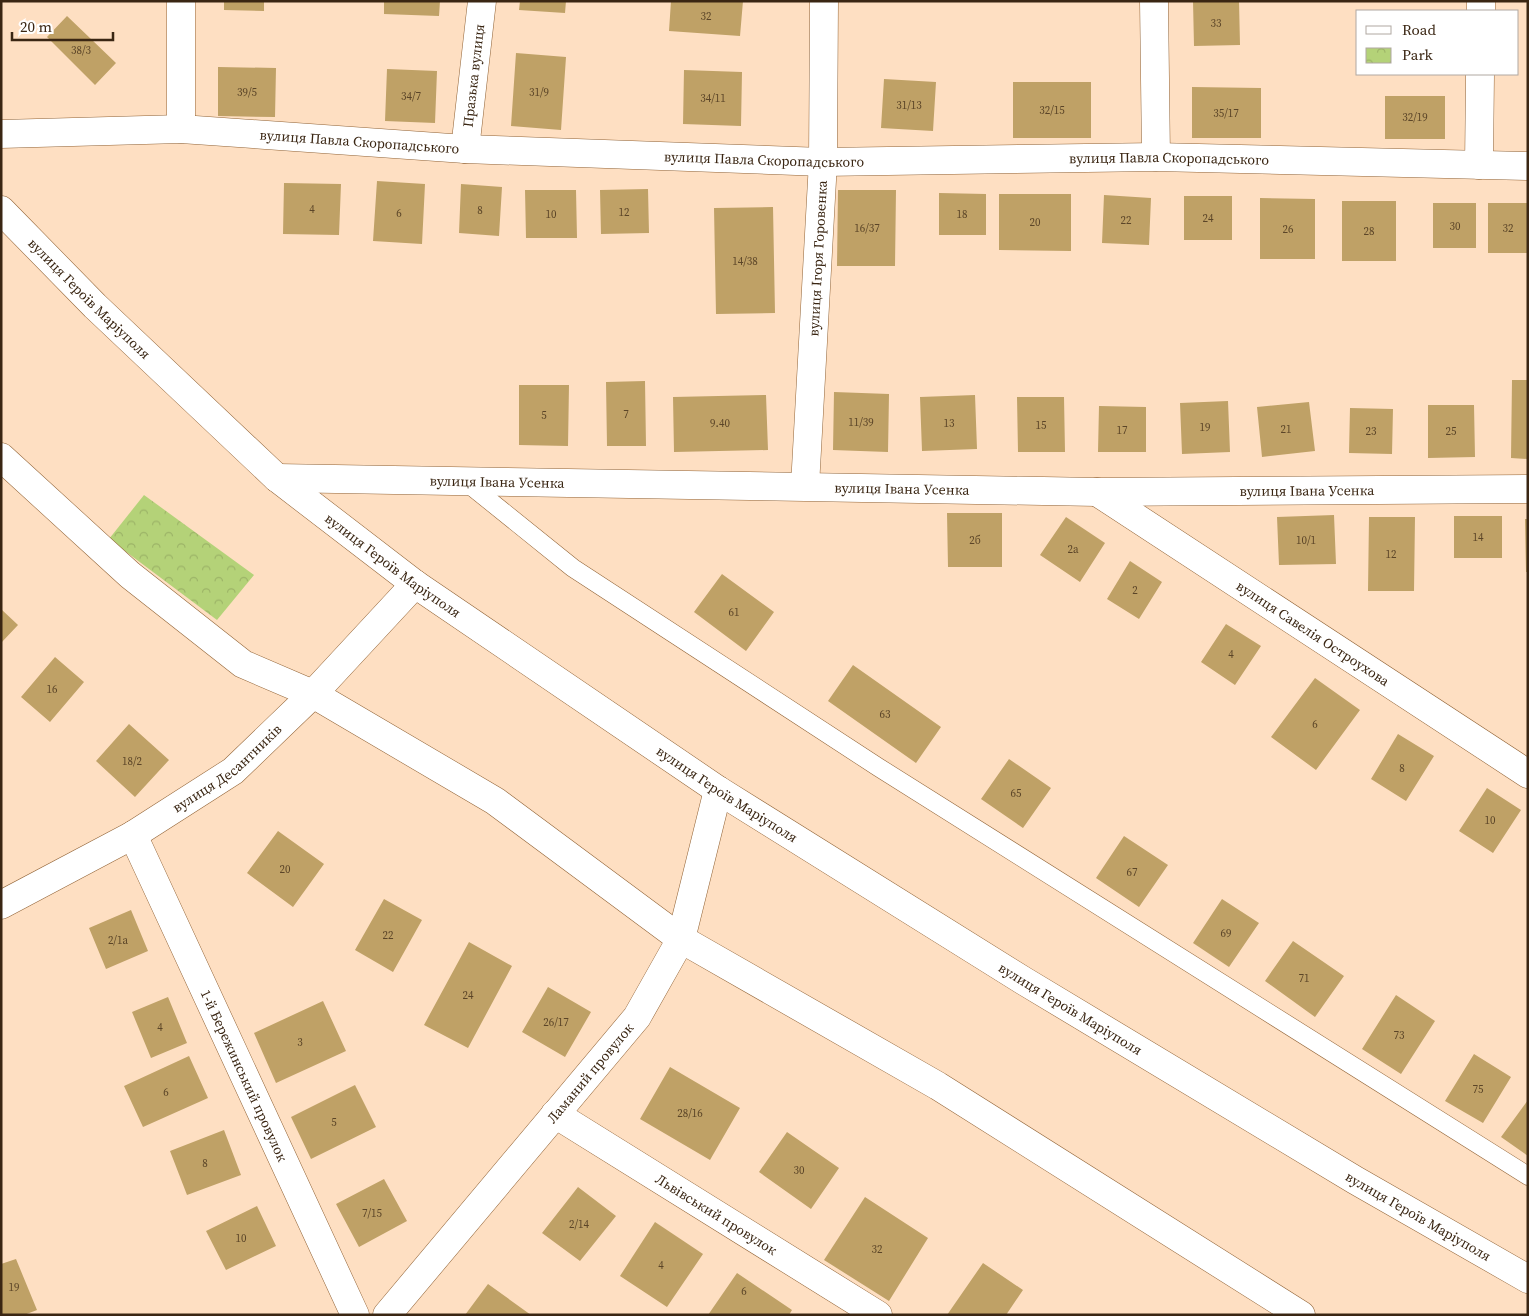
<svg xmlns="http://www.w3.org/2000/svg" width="1529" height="1316" viewBox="0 0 1529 1316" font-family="'Source Serif 4',serif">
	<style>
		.park { fill: url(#park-crowns) }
		.building { fill: #bfa166 }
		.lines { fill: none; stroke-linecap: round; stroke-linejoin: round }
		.service-casing { stroke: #926437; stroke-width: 19 }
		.minor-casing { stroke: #926437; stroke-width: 29 }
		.tertiary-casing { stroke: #926437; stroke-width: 29 }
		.secondary-casing { stroke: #926437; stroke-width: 29 }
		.service { stroke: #fff; stroke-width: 18 }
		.minor { stroke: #fff; stroke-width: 28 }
		.tertiary { stroke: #fff; stroke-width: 28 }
		.secondary { stroke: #fff; stroke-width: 28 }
		.labels { text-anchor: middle; stroke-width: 5; stroke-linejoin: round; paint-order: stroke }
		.number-label { font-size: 11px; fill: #5b4528 }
		.street-label { font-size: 14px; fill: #3a2613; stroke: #fff }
	</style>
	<defs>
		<pattern id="park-crowns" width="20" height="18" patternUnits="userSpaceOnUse" patternTransform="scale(1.25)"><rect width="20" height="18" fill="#b4d278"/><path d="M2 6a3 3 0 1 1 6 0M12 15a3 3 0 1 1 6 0" fill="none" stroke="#9cb467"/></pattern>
	</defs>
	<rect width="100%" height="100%" fill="#fedfc2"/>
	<path class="park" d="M144 495 254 575 217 620 109 539Z"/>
	<path class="building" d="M224 1H264V11L224 10Z
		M384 1H440L439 16 384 14Z
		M520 1H566L565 13 519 10Z
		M671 1H743L740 36 669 31Z
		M1193 1H1239L1240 45 1194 46Z
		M67 16 116 63 95 85 47 37Z
		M516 53 566 57 561 130 511 126Z
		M218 67 276 68 275 117 218 116Z
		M387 69 437 71 435 123 385 121Z
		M684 70 742 72 741 126 683 124Z
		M884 79 936 82 933 131 881 128Z
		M1013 82H1091V138H1013Z
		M1192 87 1261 88V138H1192Z
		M1385 96H1445V139H1385Z
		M377 181 425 184 422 244 373 241Z
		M284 183 341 184 339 235 283 234Z
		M461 184 502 187 499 236 459 233Z
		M648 189 649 233 601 234 600 190Z
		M525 190H576L577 238H526Z
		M838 190H896L895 266H837Z
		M939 193 986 194V235H939Z
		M999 194H1071V251L999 250Z
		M1104 195 1151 198 1149 245 1102 243Z
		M1184 196H1232V240H1184Z
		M1260 198 1315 199V259H1260Z
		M1342 201H1396V261H1342Z
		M1433 203H1476V248H1433Z
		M1488 203H1528V253H1488Z
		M773 207 775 313 716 314 714 208Z
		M1512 380H1528V459L1511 458Z
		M645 381 646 446H607L606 382Z
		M519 385H569L568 446 519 445Z
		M834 392 889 394 888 452 833 450Z
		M766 395 768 450 674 452 673 397Z
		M975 395 977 449 922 451 920 397Z
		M1017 397H1064L1065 452H1018Z
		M1228 401 1230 452 1182 454 1180 403Z
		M1309 402 1315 451 1262 457 1257 407Z
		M1428 405H1474L1475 457 1428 458Z
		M1099 406 1146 407V452H1098Z
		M1350 408 1393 409 1392 454 1349 453Z
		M947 513H1002V567H948Z
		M1334 515 1336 564 1279 565 1277 517Z
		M1454 516H1502V558H1454Z
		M1066 517 1105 543 1080 582 1040 555Z
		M1369 517H1415L1414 591H1368Z
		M1525 519H1528V572H1526Z
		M1130 561 1162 582 1139 619 1107 599Z
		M722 574 774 612 746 651 694 612Z
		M1 609 18 625 1 643Z
		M1226 624 1261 646 1235 685 1201 662Z
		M55 657 84 682 50 722 21 697Z
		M853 665 941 727 916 763 828 701Z
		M1315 678 1360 710 1316 770 1271 737Z
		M129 724 169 760 135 797 96 761Z
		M1398 734 1434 756 1406 801 1371 779Z
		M1009 759 1051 788 1023 828 981 799Z
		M1487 788 1521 810 1493 853 1459 831Z
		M278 831 324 864 293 907 247 873Z
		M1124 836 1168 865 1139 907 1096 878Z
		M384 899 422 920 393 972 355 950Z
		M1222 899 1259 923 1229 967 1193 943Z
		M131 910 148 951 106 969 89 928Z
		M1293 941 1344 976 1315 1017 1265 981Z
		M469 942 512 966 468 1048 424 1025Z
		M548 987 591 1012 565 1057 522 1032Z
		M1396 995 1435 1021 1401 1074 1362 1049Z
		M168 997 187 1043 151 1058 132 1012Z
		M323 1001 346 1051 276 1083 254 1033Z
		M1474 1054 1511 1077 1483 1123 1445 1101Z
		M189 1056 208 1098 143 1127 124 1086Z
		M670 1067 740 1108 710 1160 640 1119Z
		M355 1085 376 1127 311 1159 291 1117Z
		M1528 1100V1156L1501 1137Z
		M224 1130 241 1175 187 1195 170 1151Z
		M787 1132 839 1168 811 1209 759 1172Z
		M384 1179 407 1221 359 1247 336 1204Z
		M578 1187 616 1216 580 1261 542 1233Z
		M865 1197 928 1238 889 1301 824 1260Z
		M257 1206 276 1246 226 1270 206 1231Z
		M655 1222 703 1254 667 1307 620 1276Z
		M16 1259 37 1310 24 1315H1V1264Z
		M983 1263 1023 1290 1006 1315H947Z
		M737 1273 792 1310 789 1315H708Z
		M488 1284 531 1315H465Z"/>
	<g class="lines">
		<defs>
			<path id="service" d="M465 481 573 568 878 767 1528 1176"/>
			<g id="minor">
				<path d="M181 1V129"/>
				<path d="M1154 1 1156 157"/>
				<path d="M1481 11V1"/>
				<path id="s1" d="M1 134 181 129 465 149 823 162 1156 157 1528 166"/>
				<path id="s2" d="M465 149 482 1"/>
				<path d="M1479 165 1480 74"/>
				<path d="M1 457 130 575 243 664 313 694 495 801 681 939 938 1086 1301 1315"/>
				<path id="s3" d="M277 478 1097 492 1528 489"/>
				<path id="s4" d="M805 486 823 162 824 1"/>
				<path id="s5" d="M1097 492 1528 774"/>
				<path id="s6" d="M133 835 355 1315"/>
				<path id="s7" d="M555 1114 878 1315"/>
				<path id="s8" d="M387 1315 637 1017 681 939 718 790"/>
			</g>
			<g id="tertiary">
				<path id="s9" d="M1 905 133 835 233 771 313 694 415 584"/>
			</g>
			<g id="secondary">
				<path id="s10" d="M1 210 95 306 277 478 415 584 718 790 1024 981 1355 1180 1528 1279"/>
			</g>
		</defs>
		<use href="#service" class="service-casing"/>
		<use href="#minor" class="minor-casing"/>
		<use href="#tertiary" class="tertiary-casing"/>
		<use href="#secondary" class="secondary-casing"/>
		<use href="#service" class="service"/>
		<use href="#minor" class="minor"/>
		<use href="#tertiary" class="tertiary"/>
		<use href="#secondary" class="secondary"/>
	</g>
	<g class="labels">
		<g class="number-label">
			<text x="706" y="20">32</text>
			<text x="1216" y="27">33</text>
			<text x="81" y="54">38/3</text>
			<text x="247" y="96">39/5</text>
			<text x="539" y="96">31/9</text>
			<text x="411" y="100">34/7</text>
			<text x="713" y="102">34/11</text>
			<text x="909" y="109">31/13</text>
			<text x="1052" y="114">32/15</text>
			<text x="1226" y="117">35/17</text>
			<text x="1415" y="121">32/19</text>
			<text x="312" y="213">4</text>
			<text x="480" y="214">8</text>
			<text x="624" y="216">12</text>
			<text x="399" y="217">6</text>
			<text x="551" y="218">10</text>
			<text x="962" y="218">18</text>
			<text x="1208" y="222">24</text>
			<text x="1126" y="224">22</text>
			<text x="1035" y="226">20</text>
			<text x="1455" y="230">30</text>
			<text x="867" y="232">16/37</text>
			<text x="1508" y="232">32</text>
			<text x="1288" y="233">26</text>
			<text x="1369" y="235">28</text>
			<text x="745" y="265">14/38</text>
			<text x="626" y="418">7</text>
			<text x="544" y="419">5</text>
			<text x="861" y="426">11/39</text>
			<text x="720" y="427">9.40</text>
			<text x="949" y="427">13</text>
			<text x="1041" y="429">15</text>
			<text x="1205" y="431">19</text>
			<text x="1286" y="433">21</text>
			<text x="1122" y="434">17</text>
			<text x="1371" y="435">23</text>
			<text x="1451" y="435">25</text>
			<text x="1478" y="541">14</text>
			<text x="975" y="544">2б</text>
			<text x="1306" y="544">10/1</text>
			<text x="1073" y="553">2а</text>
			<text x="1391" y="558">12</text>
			<text x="1135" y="594">2</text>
			<text x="734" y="616">61</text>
			<text x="1231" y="658">4</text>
			<text x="52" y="693">16</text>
			<text x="885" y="718">63</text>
			<text x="1315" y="728">6</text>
			<text x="132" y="765">18/2</text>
			<text x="1402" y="772">8</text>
			<text x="1016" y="797">65</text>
			<text x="1490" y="824">10</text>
			<text x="285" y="873">20</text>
			<text x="1132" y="876">67</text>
			<text x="1226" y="937">69</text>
			<text x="388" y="939">22</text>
			<text x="118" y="944">2/1а</text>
			<text x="1304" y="982">71</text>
			<text x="468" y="999">24</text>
			<text x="556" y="1026">26/17</text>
			<text x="160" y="1031">4</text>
			<text x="1399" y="1039">73</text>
			<text x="300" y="1046">3</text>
			<text x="1478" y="1093">75</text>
			<text x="166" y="1096">6</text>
			<text x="690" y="1117">28/16</text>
			<text x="334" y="1126">5</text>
			<text x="205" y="1167">8</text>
			<text x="799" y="1174">30</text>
			<text x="372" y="1217">7/15</text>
			<text x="579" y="1228">2/14</text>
			<text x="241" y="1242">10</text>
			<text x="877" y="1253">32</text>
			<text x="661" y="1269">4</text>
			<text x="14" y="1291">19</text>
			<text x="744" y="1295">6</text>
		</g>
		<g class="street-label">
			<text dy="5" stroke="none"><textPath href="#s2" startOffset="74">Празька вулиця</textPath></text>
			<text dy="5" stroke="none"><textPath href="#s1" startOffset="359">вулиця Павла Скоропадського</textPath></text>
			<text dy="5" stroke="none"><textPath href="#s1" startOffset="764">вулиця Павла Скоропадського</textPath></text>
			<text dy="5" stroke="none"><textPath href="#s1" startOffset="1169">вулиця Павла Скоропадського</textPath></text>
			<text dy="5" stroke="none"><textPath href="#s4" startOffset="228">вулиця Ігоря Горовенка</textPath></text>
			<text dy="5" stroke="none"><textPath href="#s10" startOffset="125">вулиця Героїв Маріуполя</textPath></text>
			<text dy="5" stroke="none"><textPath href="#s3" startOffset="220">вулиця Івана Усенка</textPath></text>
			<text dy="5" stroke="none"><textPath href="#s3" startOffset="625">вулиця Івана Усенка</textPath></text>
			<text dy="5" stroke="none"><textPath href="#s3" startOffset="1030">вулиця Івана Усенка</textPath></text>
			<text dy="5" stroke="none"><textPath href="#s10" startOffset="530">вулиця Героїв Маріуполя</textPath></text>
			<text dy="5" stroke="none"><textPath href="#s5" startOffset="258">вулиця Савелія Остроухова</textPath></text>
			<text dy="5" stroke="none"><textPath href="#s9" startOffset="265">вулиця Десантників</textPath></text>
			<text dy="5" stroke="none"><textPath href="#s10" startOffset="935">вулиця Героїв Маріуполя</textPath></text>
			<text dy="5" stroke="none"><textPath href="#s10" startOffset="1340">вулиця Героїв Маріуполя</textPath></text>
			<text dy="5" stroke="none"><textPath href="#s8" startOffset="316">Ламаний провулок</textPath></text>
			<text dy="5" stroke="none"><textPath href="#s6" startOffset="265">1-й Бережинський провулок</textPath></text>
			<text dy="5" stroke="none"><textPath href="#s7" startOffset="190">Львівський провулок</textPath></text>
			<text dy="5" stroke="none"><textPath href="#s10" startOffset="1745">вулиця Героїв Маріуполя</textPath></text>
		</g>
	</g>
	<rect width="1529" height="1316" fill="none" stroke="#3a2613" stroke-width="5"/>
	<rect x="1356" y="10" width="162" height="65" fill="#ffffff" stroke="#b0a8a1"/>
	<rect x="1366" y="26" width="25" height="8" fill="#ffffff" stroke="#b0a8a1"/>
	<text x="1402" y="35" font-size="15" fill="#3a2613">Road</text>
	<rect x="1366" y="48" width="25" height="15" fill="url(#park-crowns)" stroke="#b0a8a1"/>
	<text x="1402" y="60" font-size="15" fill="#3a2613">Park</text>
	<path d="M12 32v8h101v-8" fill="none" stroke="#3a2613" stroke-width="2.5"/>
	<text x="20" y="32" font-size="15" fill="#3a2613" stroke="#ffffff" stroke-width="4" paint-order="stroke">20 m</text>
</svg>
